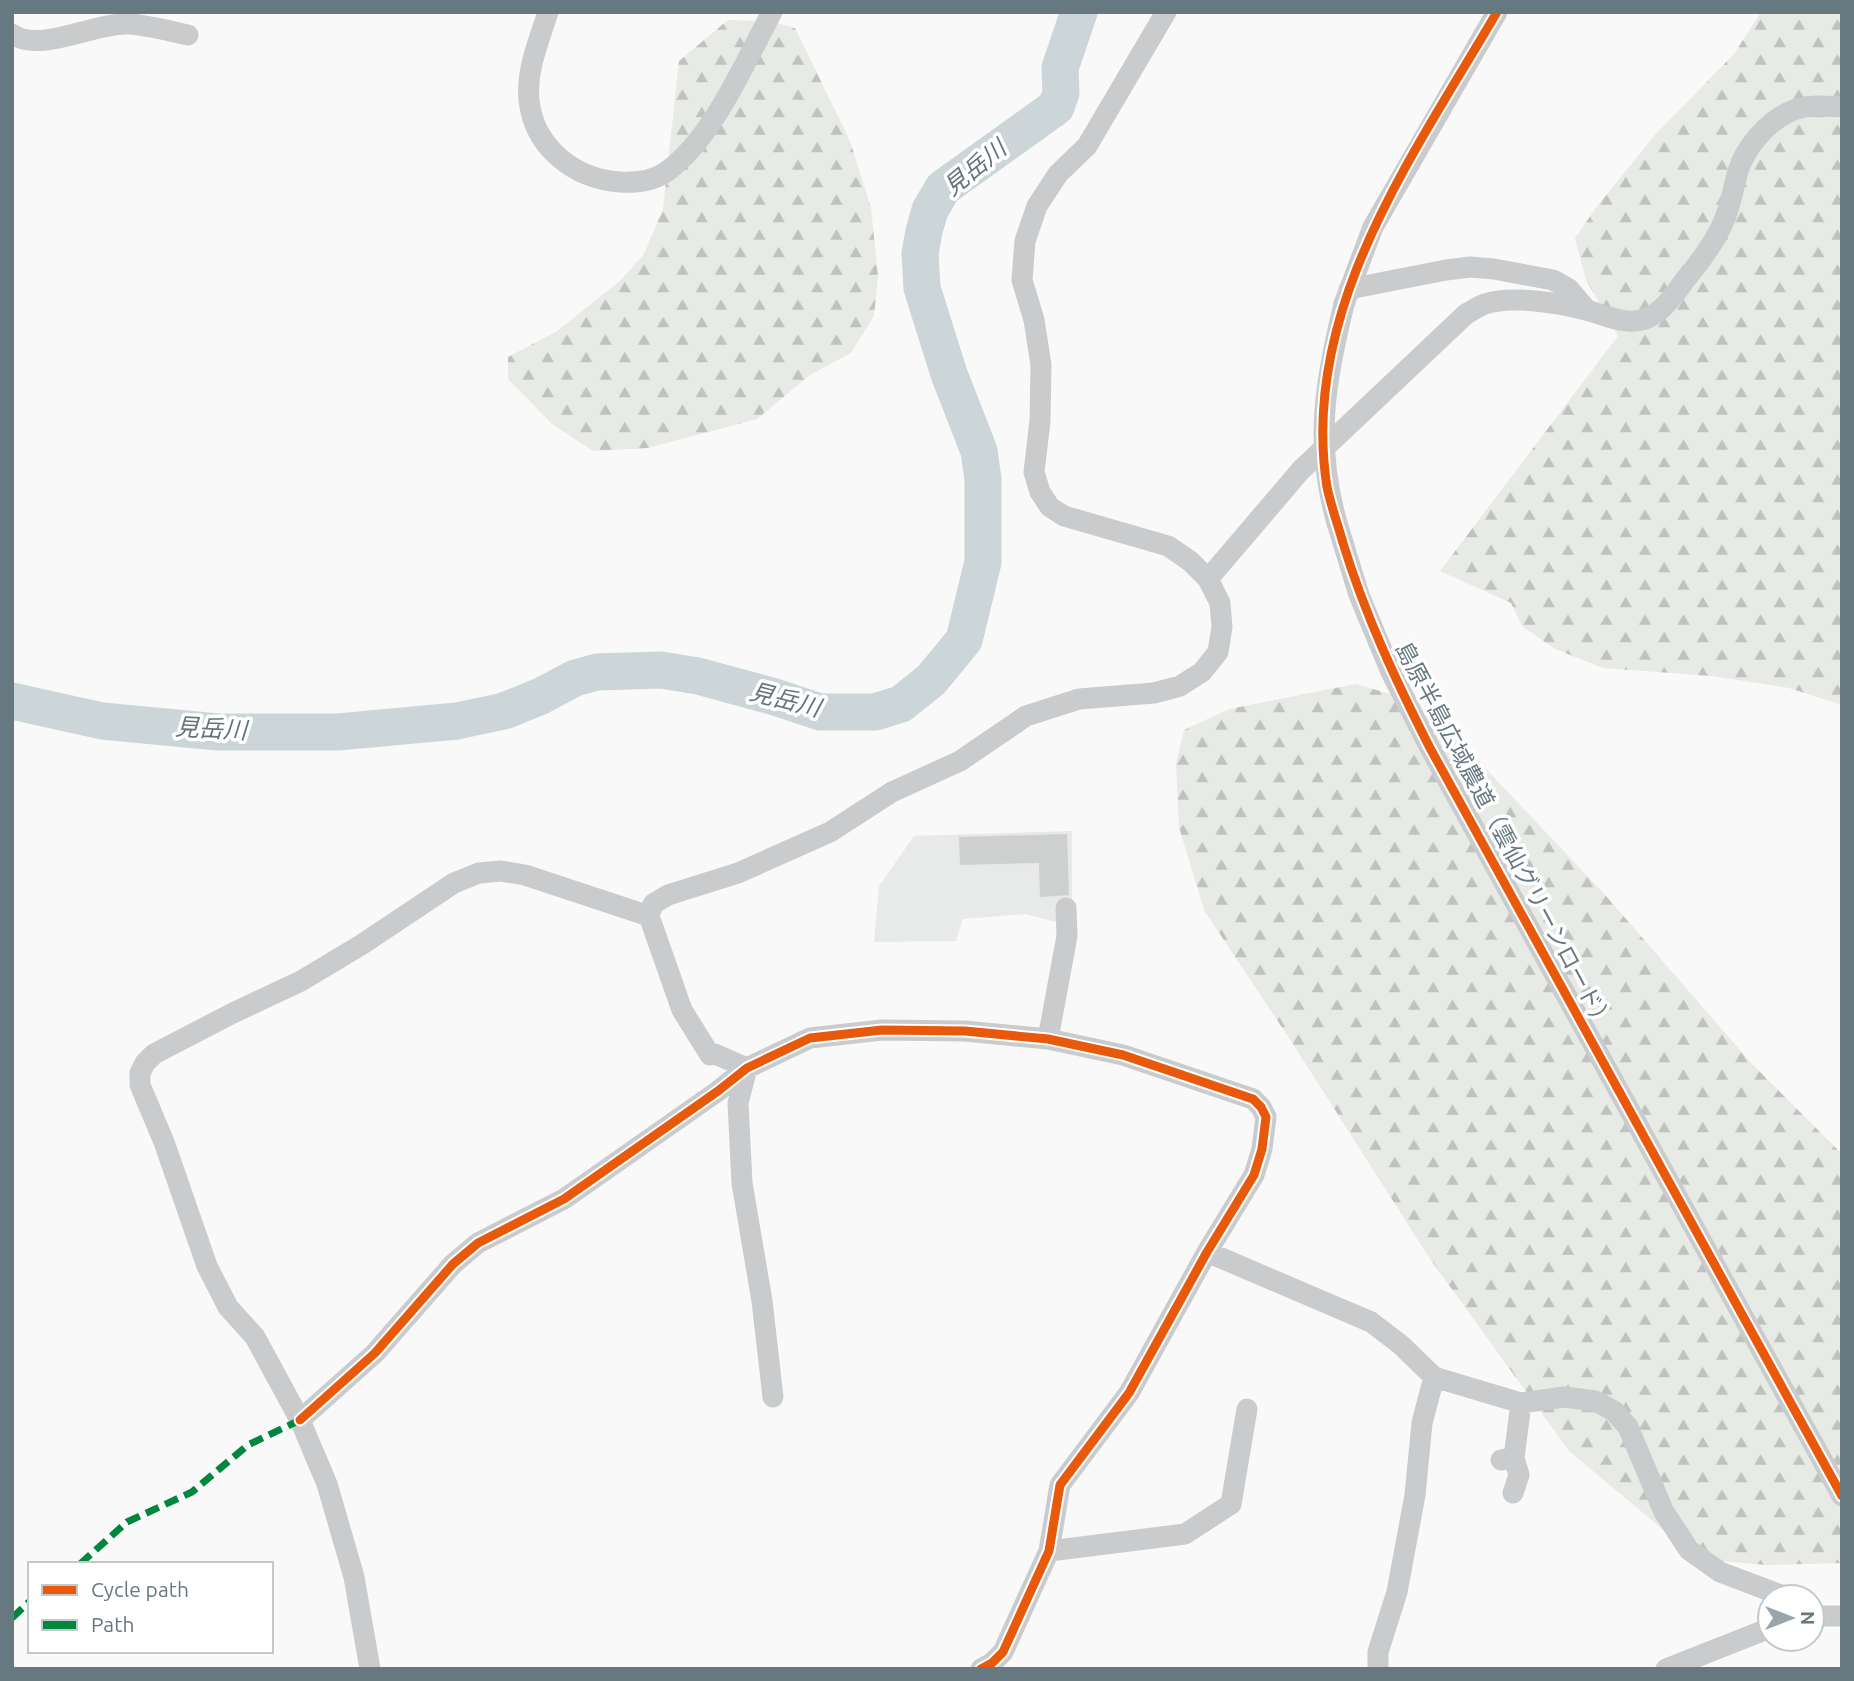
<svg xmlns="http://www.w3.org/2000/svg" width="1854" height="1681" viewBox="0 0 1854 1681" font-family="Ubuntu,'Noto Sans JP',sans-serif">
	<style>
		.built { fill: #e8e9e9 }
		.forest { fill: url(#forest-firs) }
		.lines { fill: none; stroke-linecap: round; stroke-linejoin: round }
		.river { stroke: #ccd5d7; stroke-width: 37 }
		.building { fill: #ced0d0; stroke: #e8e8e8; stroke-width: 2 }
		.minor { stroke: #cacbcc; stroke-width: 21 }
		.minor-bridge { stroke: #cacbcc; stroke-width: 21 }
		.quiet { stroke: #00873e; stroke-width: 7; stroke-dasharray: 14 7; stroke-linecap: butt }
		.cycleway-casing { stroke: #fff; stroke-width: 13 }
		.cycleway { stroke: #e8590c; stroke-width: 9 }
		.labels { text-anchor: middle; stroke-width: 7; stroke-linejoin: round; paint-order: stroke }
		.street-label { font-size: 23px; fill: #667880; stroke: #fff }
		.water-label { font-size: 24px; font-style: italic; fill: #62767a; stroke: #fff }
	</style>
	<defs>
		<pattern id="forest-firs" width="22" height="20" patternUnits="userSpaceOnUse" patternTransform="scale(1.75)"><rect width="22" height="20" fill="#e8eae6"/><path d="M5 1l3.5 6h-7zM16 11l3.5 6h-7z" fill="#c0c2c0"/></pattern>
	</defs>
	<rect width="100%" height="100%" fill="#f9f9f9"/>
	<path class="built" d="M1072 831V926L1025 914 963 919 956 941 874 942 879 886 914 836Z"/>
	<path class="forest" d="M1761 12H1842V705L1789 688 1711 676 1603 668 1555 649 1522 626 1511 603 1440 571 1618 336 1586 280 1575 238 1598 205 1655 135 1734 54Z
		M728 20 769 21 795 28 850 141 871 208 878 276 874 316 851 353 810 375 757 419 648 448 593 451 552 424 508 379V357L557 331 621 280 644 254 663 209 679 61Z
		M1356 684 1411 700 1474 756 1606 896 1753 1065 1842 1154V1563L1766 1565 1721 1561 1673 1538 1569 1451 1430 1259 1291 1041 1204 910 1179 827 1176 764 1184 730 1229 709Z"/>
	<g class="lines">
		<path class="river" d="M12 701 102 721 218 732H338L457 721 504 711 541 696 575 678 597 672 661 670 698 676 775 697 820 712H875L901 704 931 680 964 640 983 562V479L979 451 949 374 922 288 920 254 924 231 930 210 943 188 1056 107 1061 93 1060 68 1079 12"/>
	</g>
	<path class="building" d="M1068 833 1070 896 1039 898 1038 864 959 866 958 836Z"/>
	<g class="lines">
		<path class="minor" d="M548 12C539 41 526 70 529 100 534 148 575 179 620 182 636 183 653 181 666 172 712 140 745 62 772 12
			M12 34C40 54 95 22 129 24 148 25 169 31 188 35
			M1349 289 1446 270 1470 267 1494 269 1553 280 1569 289 1587 310
			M1344 304 1373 227 1497 12
			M1337 523 1359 595 1391 672 1430 748 1842 1496
			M1208 579 1301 470 1466 314C1472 311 1479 306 1485 304 1511 295 1559 303 1586 310 1606 315 1626 327 1648 318 1664 310 1675 294 1685 280 1700 262 1714 244 1723 223 1731 206 1733 188 1738 171 1746 147 1766 123 1789 112 1805 104 1825 106 1842 107
			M1048 1039 1067 936 1066 908
			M747 1068 715 1054 710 1055 682 1010 649 916 653 904 668 895 738 873 830 832 892 792 960 761 1026 716 1079 699 1154 693 1180 686 1202 672 1218 652 1222 627 1220 603 1208 579 1190 561 1168 546 1064 516 1050 507 1040 492 1034 472 1040 421 1041 365 1034 320 1022 280 1025 241 1037 206 1058 174 1087 146 1166 12
			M747 1068 738 1103 742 1183 762 1301 773 1397
			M1207 1252 1371 1322 1401 1345 1434 1377 1422 1423 1415 1495 1397 1592 1378 1652V1669
			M1434 1377 1521 1403 1564 1397 1595 1401 1614 1411 1628 1427 1664 1512 1689 1550 1720 1572 1786 1597
			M300 1420 375 1353 453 1264 478 1243 564 1199 718 1091 747 1068 810 1038 882 1030 965 1031 1048 1039 1123 1055 1253 1099 1261 1107 1266 1117 1262 1149 1254 1175 1207 1252 1129 1393 1060 1485 1049 1551 1003 1652 992 1663 981 1669
			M1501 1460 1514 1458 1521 1403
			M1513 1493 1519 1475 1514 1458
			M1049 1551 1185 1534 1231 1504 1247 1409
			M1812 1616H1842
			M370 1669 354 1577 327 1484 300 1420 255 1337 228 1307 207 1266 164 1142 140 1085V1073L145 1063 154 1054 233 1013 301 981 361 945 454 883 479 873 501 871 525 875 649 916
			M1666 1669 1770 1628"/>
		<path class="minor-bridge" d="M1337 523C1314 442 1325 384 1344 304"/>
		<path class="quiet" d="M80 1564 127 1522 192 1492 248 1445 300 1420
			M12 1618 30 1601"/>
		<defs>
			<path id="cycleway" d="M1497 12C1413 156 1299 311 1327 487 1331 506 1338 525 1343 543 1365 615 1396 681 1430 748L1842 1496
				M300 1420 375 1353 453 1264 478 1243 564 1199 718 1091 747 1068 810 1038 882 1030 965 1031 1048 1039 1123 1055 1253 1099 1261 1107 1266 1117 1262 1149 1254 1175 1207 1252 1129 1393 1060 1485 1049 1551 1003 1652 992 1663 981 1669"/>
		</defs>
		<use href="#cycleway" class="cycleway-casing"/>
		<use href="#cycleway" class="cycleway"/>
	</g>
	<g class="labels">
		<g class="street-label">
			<text transform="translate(1504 836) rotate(62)" y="8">島原半島広域農道（雲仙グリーンロード）</text>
		</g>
		<g class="water-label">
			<text transform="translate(975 168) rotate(-39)" y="8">見岳川</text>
			<text transform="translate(785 700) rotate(14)" y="8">見岳川</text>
			<text transform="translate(211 729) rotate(3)" y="8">見岳川</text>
		</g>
	</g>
	<rect width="1854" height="1681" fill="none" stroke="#667880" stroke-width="28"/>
	<rect x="28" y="1562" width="245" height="91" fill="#ffffff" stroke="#c2c9cc" stroke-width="2"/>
	<rect x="42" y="1585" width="35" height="10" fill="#e8590c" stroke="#c2c9cc" stroke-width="2"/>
	<text x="91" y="1597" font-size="21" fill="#667880">Cycle path</text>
	<rect x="42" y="1620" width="35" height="10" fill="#00873e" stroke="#c2c9cc" stroke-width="2"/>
	<text x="91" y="1632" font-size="21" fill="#667880">Path</text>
	<g transform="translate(1791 1618) rotate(90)"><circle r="33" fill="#ffffff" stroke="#c2c9cc" stroke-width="2"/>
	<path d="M0-5L12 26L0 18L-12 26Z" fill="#99a5aa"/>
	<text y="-10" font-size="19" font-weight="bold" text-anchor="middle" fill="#667880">N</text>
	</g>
</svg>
